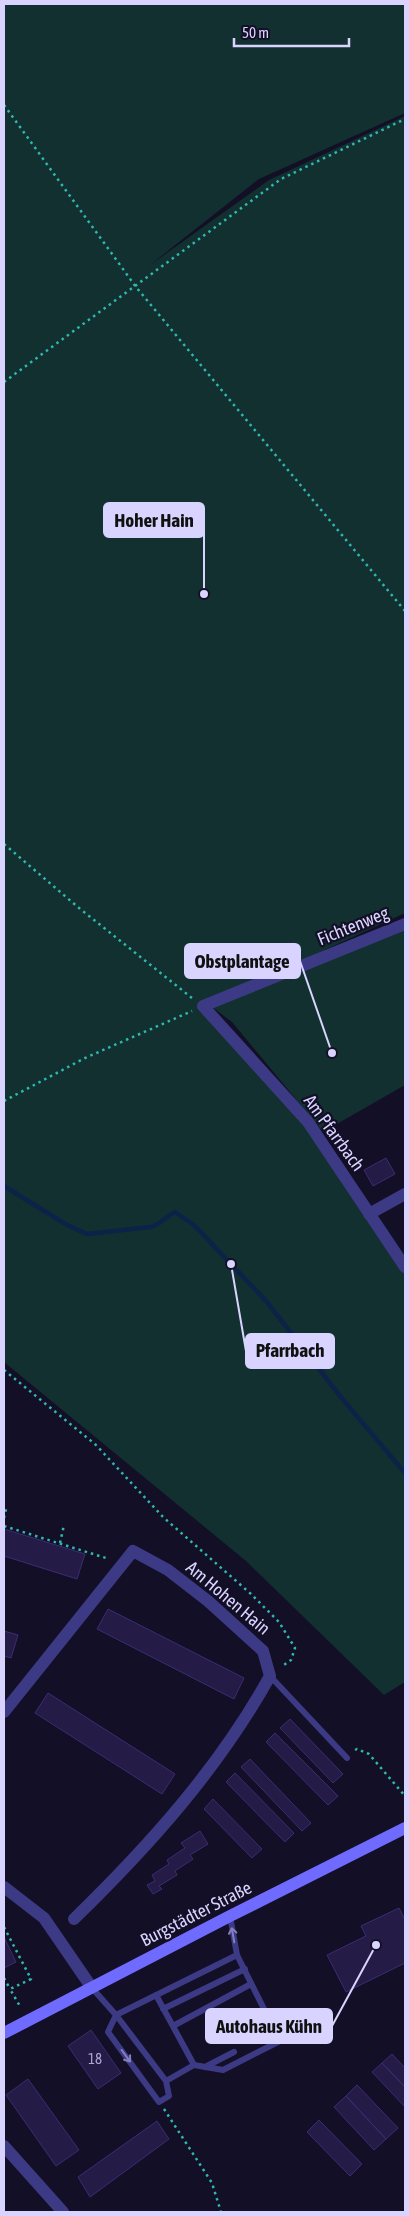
<svg xmlns="http://www.w3.org/2000/svg" width="409" height="2216" viewBox="0 0 409 2216" font-family="'Asap Condensed',sans-serif">
	<style>
		.green { fill: #12302f }
		.lines { fill: none; stroke-linecap: round; stroke-linejoin: round }
		.stream { stroke: #0c2248; stroke-width: 4.5 }
		.building { fill: #241b47; stroke: #3b2d73 }
		.path { stroke: #2fb8b0; stroke-width: 2.5; stroke-dasharray: 2.5 4; stroke-linecap: butt }
		.lane { stroke: #3d3a85; stroke-width: 6 }
		.street { stroke: #3d3a85; stroke-width: 12 }
		.secondary { stroke: #6f6bff; stroke-width: 12 }
		.oneway { stroke: #837fbc }
		.labels { text-anchor: middle; stroke-width: 4.5; stroke-linejoin: round; paint-order: stroke }
		.number-label { font-size: 15px; fill: #aca6d1 }
		.street-label { font-size: 18px; fill: #d9d4ff; stroke: #130f26 }
		.leader { fill: none; stroke: #d9d4ff; stroke-width: 2 }
		.callout-dot { fill: #d9d4ff; stroke: #130f26; stroke-width: 2 }
		.callout { fill: #d9d4ff; stroke: #d9d4ff; stroke-width: 2 }
		.callout-label { font-size: 19px; text-anchor: middle; font-weight: bold; fill: #111 }
	</style>
	<rect width="100%" height="100%" fill="#130f26"/>
	<path class="green" d="M4 4H405V113L259 179 150 265 269 180 405 116V913L203 1006 308 1122 405 1267V1682L384 1695 246 1561 4 1362Z
		M405 929V1085L323 1132 232 1022 212 1007Z"/>
	<g class="lines">
		<path class="stream" d="M4 1186 67 1225 87 1234 151 1227C161 1224 165 1217 175 1212L194 1225 267 1302 344 1401 405 1473"/>
	</g>
	<path class="building" d="M386 1158 395 1174 373 1186 364 1170Z
		M4 1529 85 1554 77 1579 4 1556Z
		M108 1609 244 1678 234 1699 97 1629Z
		M4 1631 18 1635 11 1658 4 1656Z
		M48 1693 175 1774 162 1794 35 1713Z
		M290 1719 343 1774 333 1783 280 1728Z
		M275 1733 338 1796 328 1805 266 1742Z
		M250 1759 311 1823 302 1831 241 1767Z
		M235 1773 294 1833 285 1842 226 1782Z
		M213 1799 262 1849 252 1858 204 1809Z
		M200 1831 208 1844 190 1855 193 1859 175 1871 177 1875 159 1886 162 1889 153 1894 147 1885 155 1881 152 1875 169 1864 167 1860 185 1848 181 1843Z
		M399 1908 405 1920V1963L346 1992 327 1955 366 1936 361 1926Z
		M4 1937 16 1962 4 1968Z
		M91 2030 121 2073 98 2089 68 2046Z
		M392 2054 405 2068V2087L382 2063Z
		M382 2063 405 2087V2107L372 2072Z
		M28 2079 79 2150 56 2166 6 2095Z
		M357 2085 398 2128 386 2139 346 2096Z
		M346 2096 386 2139 374 2150 334 2107Z
		M319 2120 362 2164 350 2176 307 2132Z
		M157 2121 169 2139 90 2197 78 2177Z"/>
	<g class="lines">
		<path class="path" d="M4 105 136 287 405 611
			M4 382 281 179 405 119
			M4 844 79 908 192 998
			M4 1101 85 1058 192 1011
			M4 1370 96 1445 163 1517 251 1594 279 1622 295 1648 291 1660 281 1667
			M4 1518 6 1509
			M4 1526 109 1559
			M60 1543 64 1525
			M355 1750 357 1749 369 1754 405 1796
			M4 1927 31 1979 10 1989 21 2008
			M4 1978 10 1989
			M164 2109 212 2183 221 2212"/>
		<path class="lane" d="M270 1676 347 1758
			M92 1988 116 2015 166 2081 169 2096 159 2102 108 2032 116 2015 237 1955
			M156 1995 194 2065
			M163 2009 245 1969
			M173 2026 251 1984
			M259 2038 274 2031
			M205 2067 234 2052
			M166 2081 194 2065 223 2070 280 2041 237 1955 230 1916"/>
		<path class="street" d="M405 924 203 1006 308 1122 405 1267
			M369 1214 405 1194
			M4 1712 133 1551 168 1570 208 1601 263 1651 270 1676C219 1768 149 1846 74 1919
			M4 1887 44 1918 92 1988
			M4 2146 63 2212"/>
		<path class="secondary" d="M4 2033 230 1916 405 1828"/>
	</g>
	<defs><path id="oneway-shaft" d="M-6 0H5M1.5-3L5.5 0L1.5 3" fill="none" stroke-width="1.6" stroke-linecap="round" stroke-linejoin="round" transform="scale(1.25)"/></defs>
	<g class="oneway">
		<use href="#oneway-shaft" transform="translate(233 1935) rotate(-100)"/>
		<use href="#oneway-shaft" transform="translate(126 2056) rotate(54)"/>
	</g>
	<g class="labels">
		<g class="number-label">
			<text x="95" y="2064">18</text>
		</g>
		<g class="street-label">
			<text transform="translate(353 926) rotate(-22)" y="6">Fichtenweg</text>
			<text transform="translate(334 1133) rotate(54)" y="6">Am Pfarrbach</text>
			<text transform="translate(228 1598) rotate(40)" y="6">Am Hohen Hain</text>
			<text transform="translate(196 1914) rotate(-27)" y="6">Burgstädter Straße</text>
		</g>
	</g>
	<path class="leader" d="M204 594L204 520M332 1053L300 961M231 1264L246 1351M376 1945L332 2026"/>
	<g class="callout-dot">
		<circle cx="204" cy="594" r="5"/>
		<circle cx="332" cy="1053" r="5"/>
		<circle cx="231" cy="1264" r="5"/>
		<circle cx="376" cy="1945" r="5"/>
	</g>
	<g class="callout">
		<rect x="104" y="503" width="100" height="34" rx="5"/>
		<rect x="185" y="944" width="115" height="34" rx="5"/>
		<rect x="246" y="1334" width="88" height="34" rx="5"/>
		<rect x="206" y="2009" width="126" height="34" rx="5"/>
	</g>
	<g class="callout-label">
		<text x="154" y="527">Hoher Hain</text>
		<text x="242" y="968">Obstplantage</text>
		<text x="290" y="1357">Pfarrbach</text>
		<text x="269" y="2033">Autohaus Kühn</text>
	</g>
	<rect width="409" height="2216" fill="none" stroke="#d9d4ff" stroke-width="10"/>
	<path d="M234 38v8h115v-8" fill="none" stroke="#d9d4ff" stroke-width="2.5"/>
	<text x="242" y="38" font-size="15" fill="#d9d4ff" stroke="#130f26" stroke-width="4" paint-order="stroke">50 m</text>
</svg>
